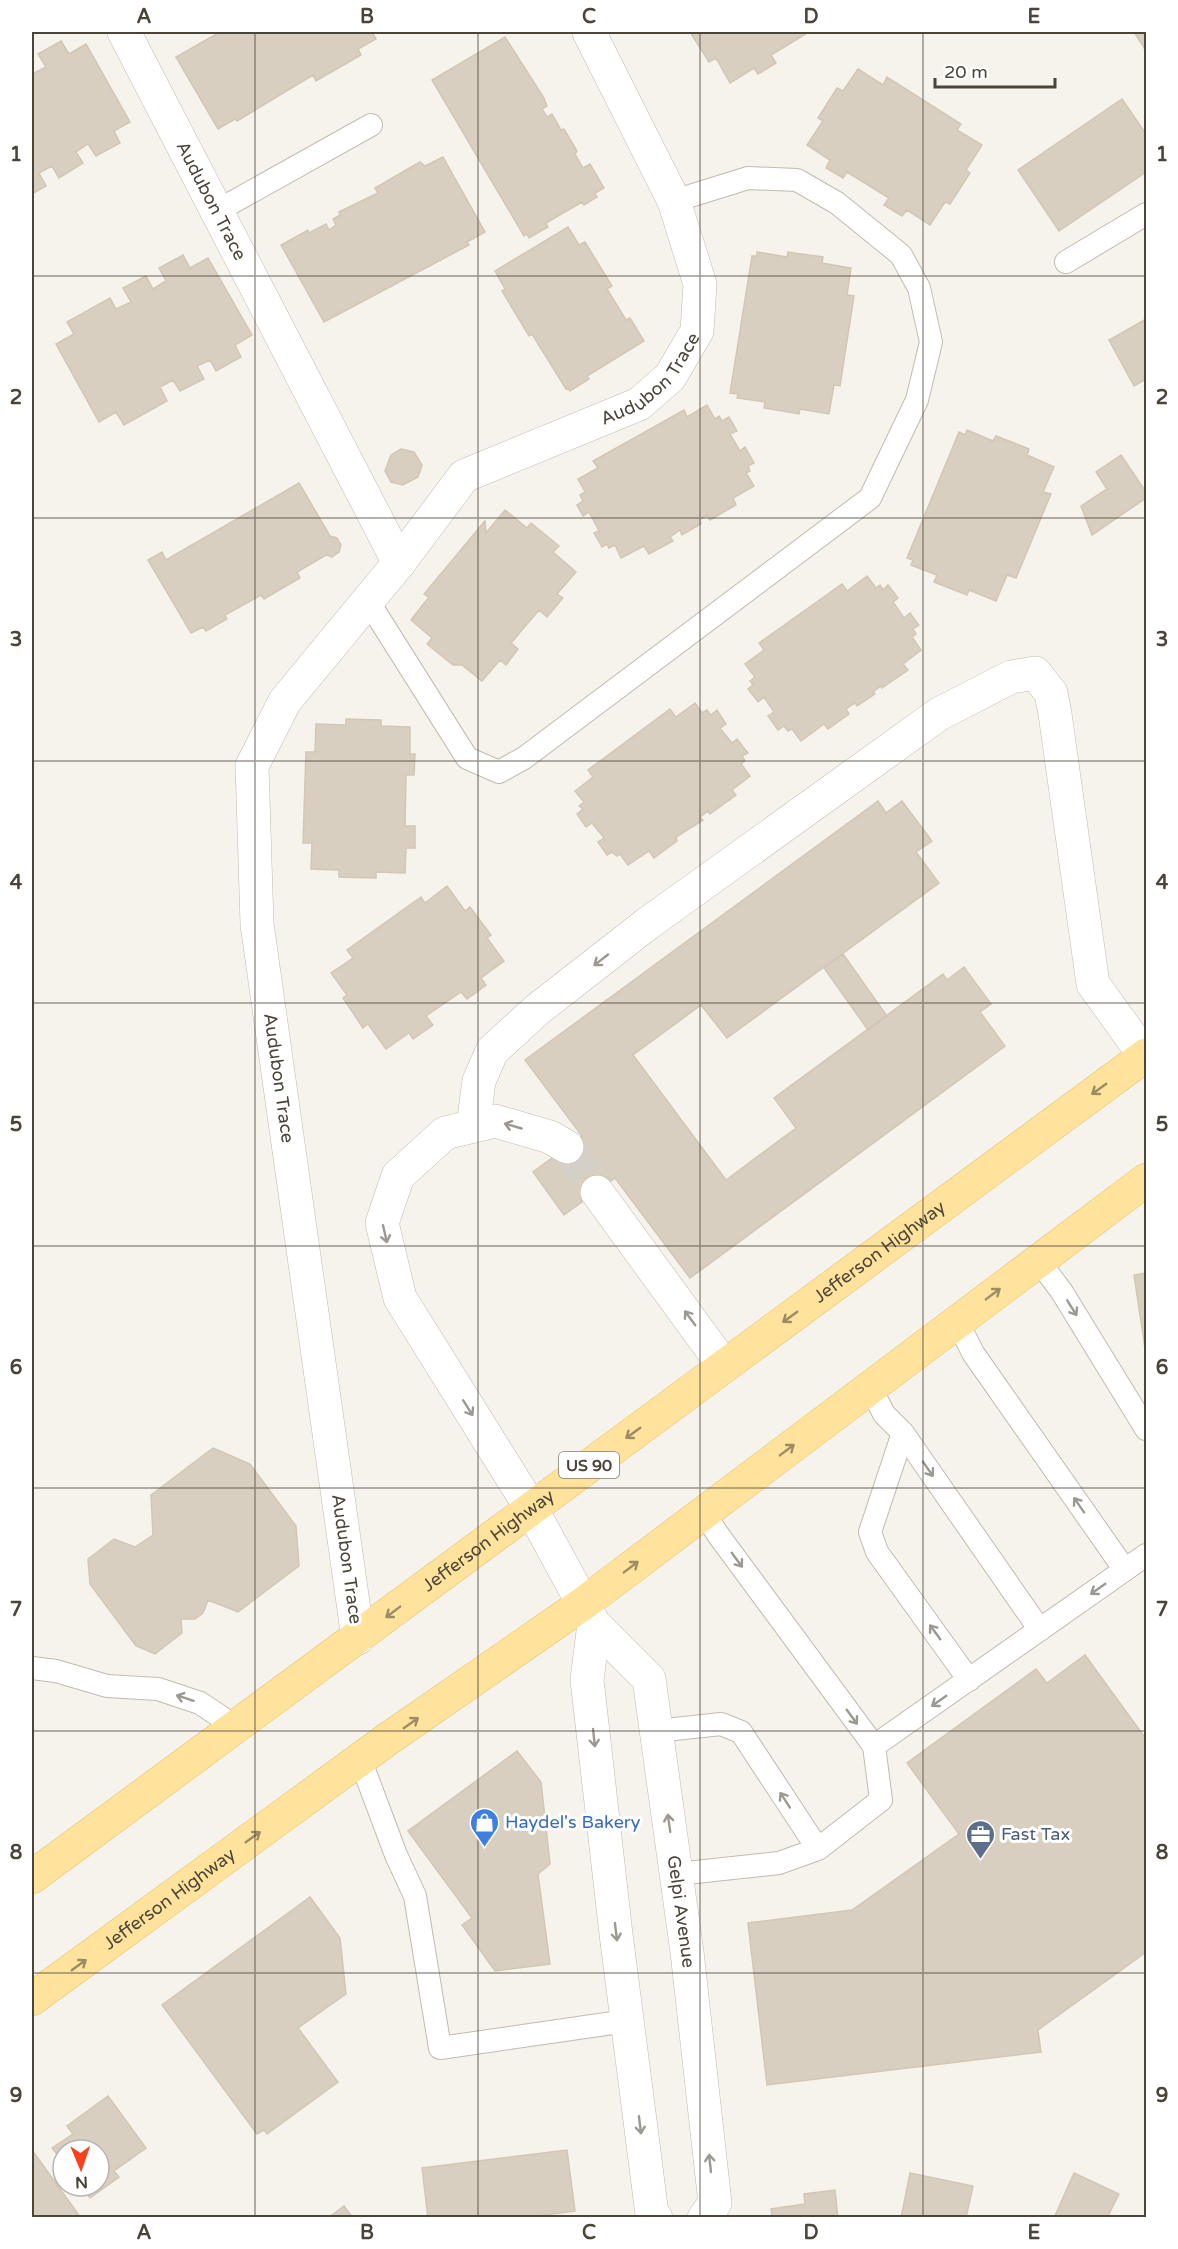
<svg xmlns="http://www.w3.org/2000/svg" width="1178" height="2249" viewBox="0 0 1178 2249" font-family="'Varela Round',sans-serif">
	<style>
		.building { fill: #d8cfc1; stroke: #d3c7b4; stroke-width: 1.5 }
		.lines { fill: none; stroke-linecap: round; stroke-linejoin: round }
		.street-tunnel { stroke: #d4d0c8; stroke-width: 33; stroke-dasharray: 33 16; stroke-linecap: butt }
		.lane-casing { stroke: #c2bbae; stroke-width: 24 }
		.street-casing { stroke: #c2bbae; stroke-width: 34 }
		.primary-casing { stroke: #e6c16a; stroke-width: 34 }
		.lane { stroke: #fff; stroke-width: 22 }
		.street { stroke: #fff; stroke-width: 33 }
		.primary { stroke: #ffe39c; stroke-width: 33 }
		.oneway { stroke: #9c9892 }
		.oneway2 { stroke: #9c8c66 }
		.grid { fill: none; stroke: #4b4439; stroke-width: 1.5; stroke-opacity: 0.55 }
		.labels { text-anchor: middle; stroke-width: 6; stroke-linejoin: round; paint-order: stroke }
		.shield { fill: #fff; stroke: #817c74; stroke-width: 1.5 }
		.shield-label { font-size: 16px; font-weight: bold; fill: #4b4439 }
		.street-label { font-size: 18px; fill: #4b4439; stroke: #fff }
		.shop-label { font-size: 18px; fill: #366cbe; stroke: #fff; text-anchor: start }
		.service-label { font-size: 18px; fill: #4e5e75; stroke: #fff; text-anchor: start }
		.neatline { fill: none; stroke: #4b4439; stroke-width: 2 }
		.grid-label { font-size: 20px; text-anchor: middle; font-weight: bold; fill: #4b4439 }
	</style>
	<rect width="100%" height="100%" fill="#f6f3ec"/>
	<path class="building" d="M220 32H372L376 39 358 49 361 55 316 81 313 75 237 121 235 119 218 129 176 57Z
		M690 32H809L771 55 776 63 758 74 754 68 730 83 716 58 709 62Z
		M1134 32H1146V51Z
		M505 37 544 98 547 106 542 109 547 117 552 114 561 130 564 129 577 151 575 154 583 168 590 164 604 188 595 193 597 197 584 205 582 202 546 223 548 227 529 238 527 234 524 236 432 80Z
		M61 41 69 54 86 44 130 122 114 131 120 143 96 156 88 144 76 152 83 163 59 178 52 166 39 173 46 186 32 194V74L46 67 38 54Z
		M858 69 883 85 887 77 961 124 957 130 982 145 966 170 970 173 950 204 945 202 930 225 907 210 902 216 884 205 889 198 847 172 843 178 826 168 830 160 807 145 823 121 818 118 837 88 843 91Z
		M1122 99 1146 134V172L1059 231 1018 170Z
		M443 157 485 232 467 242 469 245 324 322 281 245 308 230 309 233 326 224 329 230 336 225 333 219 340 215 339 212 378 193 375 188 420 162 425 166Z
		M568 227 579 245 585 242 612 286 607 289 626 320 630 318 644 341 587 376 589 379 570 391 568 388 566 389 532 334 529 336 502 291 505 289 495 271Z
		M757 252 787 257 788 252 823 257 822 263 851 268 847 295 854 296 840 386 834 385 829 414 800 409 799 414 764 408 765 402 737 398 738 394 730 393 752 256H757Z
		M183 255 190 268 208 258 252 335 235 345 241 357 216 371 210 360 197 366 204 379 180 391 173 380 160 387 167 401 124 425 116 412 99 422 56 344 74 334 67 322 110 298 116 309 131 302 123 288 146 276 153 289 166 281 159 268Z
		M1146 319V379L1134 386 1109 340Z
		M707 405 715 419 719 416 722 421 729 417 737 431 730 434 740 451 745 447 754 463 748 466 750 471 746 473 754 486 733 498 736 505 710 520 707 515 700 520 701 524 682 535 680 530 670 537 673 541 649 554 644 546 621 558 615 545 609 548 607 544 602 547 594 533 599 531 589 512 583 516 577 505 583 501 580 495 585 492 578 479 598 468 593 461 684 410 687 417Z
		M967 430 993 441 996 436 1029 449 1027 455 1054 467 1043 492 1051 494 1016 578 1007 575 996 601 969 590 967 595 934 582 937 575 911 565 913 560 907 558 959 432 965 435Z
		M401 449 414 452 422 465 418 477 403 485 391 482 385 471 391 455Z
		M1121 455 1146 492V498L1092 535 1081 506 1107 489 1096 472Z
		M299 483 330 536 337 538 341 545 339 552 332 557 326 555 297 572 300 578 264 599 261 595 225 615 227 619 206 631 203 627 191 633 148 560 162 552 166 560Z
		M505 510 527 528 531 523 559 546 553 552 576 572 557 594 563 598 547 617 539 610 511 643 518 649 506 665 500 660 482 681 462 665H453L427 644 432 638 411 620 429 597 424 594 485 521 486 533Z
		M867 576 876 588 880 585 883 590 888 585 898 598 893 602 904 618 910 613 919 625 913 629 916 634 912 637 921 650 903 664 908 670 882 688 881 686 873 692 875 694 857 706 855 703 846 709 849 714 828 729 824 724 801 741 792 729 788 731 784 726 778 730 768 716 774 712 764 697 758 702 748 689 753 685 750 681 755 677 745 664 764 650 759 643 842 584 847 591Z
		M695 703 702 713 707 710 711 715 717 710 726 724 720 728 732 743 737 739 748 753 742 756 745 761 741 764 750 776 732 790 736 795 710 814 708 811 700 817 703 820 676 837 677 841 654 858 649 851 628 865 620 854 617 856 612 852 607 855 598 842 604 838 592 823 586 827 577 814 583 809 579 806 584 802 575 791 593 777 588 770 670 709 676 717Z
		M346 719 381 720V726L410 727V754H415L414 775H406L405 826H415V848H406L405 873 376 872V878L339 877V870L311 869 312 843H303L306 752H315L316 724 346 725Z
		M878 801 886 813 902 801 932 841 916 852 939 883 727 1038 701 1005 633 1055 726 1180 796 1128 774 1098 943 974 947 980 964 967 991 1004 980 1012 1005 1046 690 1278 615 1178 564 1215 533 1172 582 1136 525 1060Z
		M447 886 465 911 470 907 491 935 487 938 504 961 481 978 486 985 467 999 461 992 426 1016 433 1025 413 1039 409 1033 386 1049 368 1024 363 1028 343 998 347 995 331 973 353 958 347 950 421 897 425 903Z
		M843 954 887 1016 868 1030 824 968Z
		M1146 1273V1355L1134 1275Z
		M213 1448 250 1464 296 1526 299 1566 238 1612 208 1600 203 1613 195 1619H181L182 1633 155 1654 136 1646 90 1584 88 1559 114 1539 135 1547 153 1535 151 1495Z
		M1085 1655 1146 1739V1952L1038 2030 1041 2052 767 2085 748 1923 852 1910 959 1834 907 1763 1036 1669 1047 1683Z
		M517 1751 541 1782 550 1864 538 1874 550 1964 495 1971 462 1925 472 1918 408 1831Z
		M310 1897 340 1938 346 1994 298 2028 338 2082 267 2134 264 2130 257 2134 162 2005Z
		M108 2096 146 2148 114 2171 119 2177 90 2198 81 2186H99V2150H63V2162L52 2148 73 2134 67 2126Z
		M32 2150 81 2218H32Z
		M567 2150 575 2211 521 2218H428L422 2168Z
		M910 2173 973 2186 966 2218H901Z
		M1074 2173 1119 2194 1107 2218H1054Z
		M835 2190 838 2218H772L771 2209 805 2204 804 2194Z
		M344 2206 353 2218H328Z"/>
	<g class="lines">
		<path class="street-tunnel" d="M567 1147 597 1192"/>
		<defs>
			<path id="lane" d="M217 211 371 125
				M1066 262 1146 214
				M368 601 467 758 499 772 524 758 870 498 917 400 931 342 919 288 901 255 837 203 797 180 748 178 674 201
				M1038 1260 1062 1292 1146 1429
				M957 1321 973 1353 1125 1570
				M870 1387 884 1414 903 1433 1040 1630
				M903 1433 870 1532 877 1552 969 1680
				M32 1668 56 1671 107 1686 158 1689 200 1703 236 1727
				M656 1731 721 1724 741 1732 818 1849
				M874 1746 1146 1555
				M360 1759 396 1855 415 1896 440 2048 627 2021
				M677 1874 779 1863 818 1849 881 1800 874 1746 719 1536 703 1512"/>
			<g id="street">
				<path id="s1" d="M124 32 399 563"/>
				<path d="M473 1126 479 1081 492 1051 538 1009 647 924 939 714 1011 677 1035 673 1051 693 1055 714 1093 984 1145 1056"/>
				<path id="s2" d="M567 1147 550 1137 495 1121 445 1133 398 1176 382 1223 400 1298 531 1508 594 1624 649 1679 687 1952 715 2203 704 2218"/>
				<path d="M597 1192 724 1366"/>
				<path d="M594 1624 587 1680 616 1934 652 2214 656 2218"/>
				<path id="s3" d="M358 1638 257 924 252 766 285 701 399 563 464 476 639 404 670 377 697 331 700 284 674 201 589 32"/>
			</g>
			<g id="primary">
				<path id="s4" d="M32 1877 1146 1055"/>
				<path id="s5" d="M32 1999 385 1741 584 1603 1146 1180"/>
			</g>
		</defs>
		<use href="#lane" class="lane-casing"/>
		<use href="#street" class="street-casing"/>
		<use href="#primary" class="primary-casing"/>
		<use href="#lane" class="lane"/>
		<use href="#street" class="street"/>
		<use href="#primary" class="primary"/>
	</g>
	<defs><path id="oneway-shaft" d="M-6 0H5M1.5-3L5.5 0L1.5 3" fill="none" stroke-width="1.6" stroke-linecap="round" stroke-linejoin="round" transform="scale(1.5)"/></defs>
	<g class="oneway">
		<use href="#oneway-shaft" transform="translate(601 960) rotate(142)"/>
		<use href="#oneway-shaft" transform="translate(513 1126) rotate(-164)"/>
		<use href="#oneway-shaft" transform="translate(385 1234) rotate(77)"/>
		<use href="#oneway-shaft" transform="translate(1072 1308) rotate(58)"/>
		<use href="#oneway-shaft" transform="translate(690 1318) rotate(-126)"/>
		<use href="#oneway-shaft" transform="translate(468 1408) rotate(58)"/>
		<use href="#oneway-shaft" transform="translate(928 1469) rotate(55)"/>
		<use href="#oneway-shaft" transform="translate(1079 1505) rotate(-125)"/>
		<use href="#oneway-shaft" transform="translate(737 1560) rotate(54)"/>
		<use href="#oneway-shaft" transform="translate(1098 1589) rotate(145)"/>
		<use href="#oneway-shaft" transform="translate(935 1632) rotate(-126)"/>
		<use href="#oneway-shaft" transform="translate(185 1698) rotate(-162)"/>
		<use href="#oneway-shaft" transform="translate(939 1701) rotate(145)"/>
		<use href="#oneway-shaft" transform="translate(852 1717) rotate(54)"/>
		<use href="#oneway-shaft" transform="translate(594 1738) rotate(84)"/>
		<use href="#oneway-shaft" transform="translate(785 1800) rotate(-123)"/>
		<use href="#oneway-shaft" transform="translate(669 1823) rotate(-98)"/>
		<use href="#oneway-shaft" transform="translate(616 1932) rotate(83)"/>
		<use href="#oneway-shaft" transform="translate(640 2125) rotate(83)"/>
		<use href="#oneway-shaft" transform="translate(710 2163) rotate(-96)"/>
	</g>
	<g class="oneway2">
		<use href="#oneway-shaft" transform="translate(1099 1089) rotate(144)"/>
		<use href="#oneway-shaft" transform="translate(993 1294) rotate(-37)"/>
		<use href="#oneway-shaft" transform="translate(790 1317) rotate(144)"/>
		<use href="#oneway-shaft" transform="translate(633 1433) rotate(144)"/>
		<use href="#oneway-shaft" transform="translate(787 1450) rotate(-37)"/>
		<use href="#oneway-shaft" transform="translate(631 1567) rotate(-37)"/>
		<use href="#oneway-shaft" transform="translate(393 1612) rotate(143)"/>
		<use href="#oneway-shaft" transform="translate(411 1723) rotate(-35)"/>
		<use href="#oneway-shaft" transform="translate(253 1837) rotate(-36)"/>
		<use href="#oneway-shaft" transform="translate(79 1965) rotate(-36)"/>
	</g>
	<path class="grid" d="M255 32V2218M478 32V2218M700 32V2218M923 32V2218M32 276H1146M32 518H1146M32 761H1146M32 1003H1146M32 1246H1146M32 1488H1146M32 1731H1146M32 1973H1146"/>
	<defs>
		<symbol id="shop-pin" viewBox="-11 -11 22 30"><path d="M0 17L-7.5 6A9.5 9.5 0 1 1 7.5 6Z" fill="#3f7fe0" stroke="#fff"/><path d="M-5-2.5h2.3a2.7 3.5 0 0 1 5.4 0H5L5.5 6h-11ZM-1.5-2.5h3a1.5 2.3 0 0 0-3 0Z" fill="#fff"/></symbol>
		<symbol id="office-pin" viewBox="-11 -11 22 30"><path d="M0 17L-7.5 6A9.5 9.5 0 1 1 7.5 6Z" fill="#5c6f8a" stroke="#fff"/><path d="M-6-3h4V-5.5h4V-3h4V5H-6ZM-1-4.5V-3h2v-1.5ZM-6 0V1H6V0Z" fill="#fff"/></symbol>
	</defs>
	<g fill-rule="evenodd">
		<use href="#shop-pin" x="468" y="1806" width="33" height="45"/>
		<use href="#office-pin" x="964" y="1818" width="33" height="45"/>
	</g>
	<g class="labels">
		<rect class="shield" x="559" y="1452" width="60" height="26" rx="4.5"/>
		<g class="shield-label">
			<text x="589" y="1471">US 90</text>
		</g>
		<g class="street-label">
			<text dy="6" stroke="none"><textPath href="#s1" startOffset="190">Audubon Trace</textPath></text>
			<text dy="6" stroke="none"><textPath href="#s3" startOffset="1454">Audubon Trace</textPath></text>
			<text transform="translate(279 1078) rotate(82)" y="6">Audubon Trace</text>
			<text dy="6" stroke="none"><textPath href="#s4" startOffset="1053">Jefferson Highway</textPath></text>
			<text dy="6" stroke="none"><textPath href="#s4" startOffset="567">Jefferson Highway</textPath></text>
			<text transform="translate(347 1559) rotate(82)" y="6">Audubon Trace</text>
			<text dy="6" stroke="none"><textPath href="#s5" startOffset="170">Jefferson Highway</textPath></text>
			<text dy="6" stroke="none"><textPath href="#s2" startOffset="1011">Gelpi Avenue</textPath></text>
		</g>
		<g class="shop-label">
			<text x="505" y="1828">Haydel's Bakery</text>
		</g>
		<g class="service-label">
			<text x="1001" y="1840">Fast Tax</text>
		</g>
	</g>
	<rect width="1178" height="2249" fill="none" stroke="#ffffff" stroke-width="66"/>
	<g transform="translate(81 2168) rotate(178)"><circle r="28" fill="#ffffff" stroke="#b7b4b0" stroke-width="1.5"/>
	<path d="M0-4.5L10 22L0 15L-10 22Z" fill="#fc3f1d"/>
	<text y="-9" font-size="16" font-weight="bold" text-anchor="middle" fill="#4b4439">N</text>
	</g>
	<path d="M935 78v9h120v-9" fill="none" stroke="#4b4439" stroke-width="3"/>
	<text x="944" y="78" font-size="18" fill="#4b4439" stroke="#ffffff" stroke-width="4.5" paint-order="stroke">20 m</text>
	<rect x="33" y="33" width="1112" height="2183" class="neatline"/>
	<g class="grid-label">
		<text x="144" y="23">A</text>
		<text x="367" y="23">B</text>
		<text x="589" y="23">C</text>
		<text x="811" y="23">D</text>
		<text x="1034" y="23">E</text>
		<text x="16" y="161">1</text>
		<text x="1162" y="161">1</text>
		<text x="16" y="404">2</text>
		<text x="1162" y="404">2</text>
		<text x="16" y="646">3</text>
		<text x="1162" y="646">3</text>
		<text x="16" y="889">4</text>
		<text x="1162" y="889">4</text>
		<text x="16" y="1131">5</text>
		<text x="1162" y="1131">5</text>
		<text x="16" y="1374">6</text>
		<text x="1162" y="1374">6</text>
		<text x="16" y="1616">7</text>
		<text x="1162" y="1616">7</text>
		<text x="16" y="1859">8</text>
		<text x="1162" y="1859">8</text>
		<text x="16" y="2102">9</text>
		<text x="1162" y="2102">9</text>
		<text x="144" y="2239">A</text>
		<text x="367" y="2239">B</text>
		<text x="589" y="2239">C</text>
		<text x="811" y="2239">D</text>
		<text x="1034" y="2239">E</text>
	</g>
</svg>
